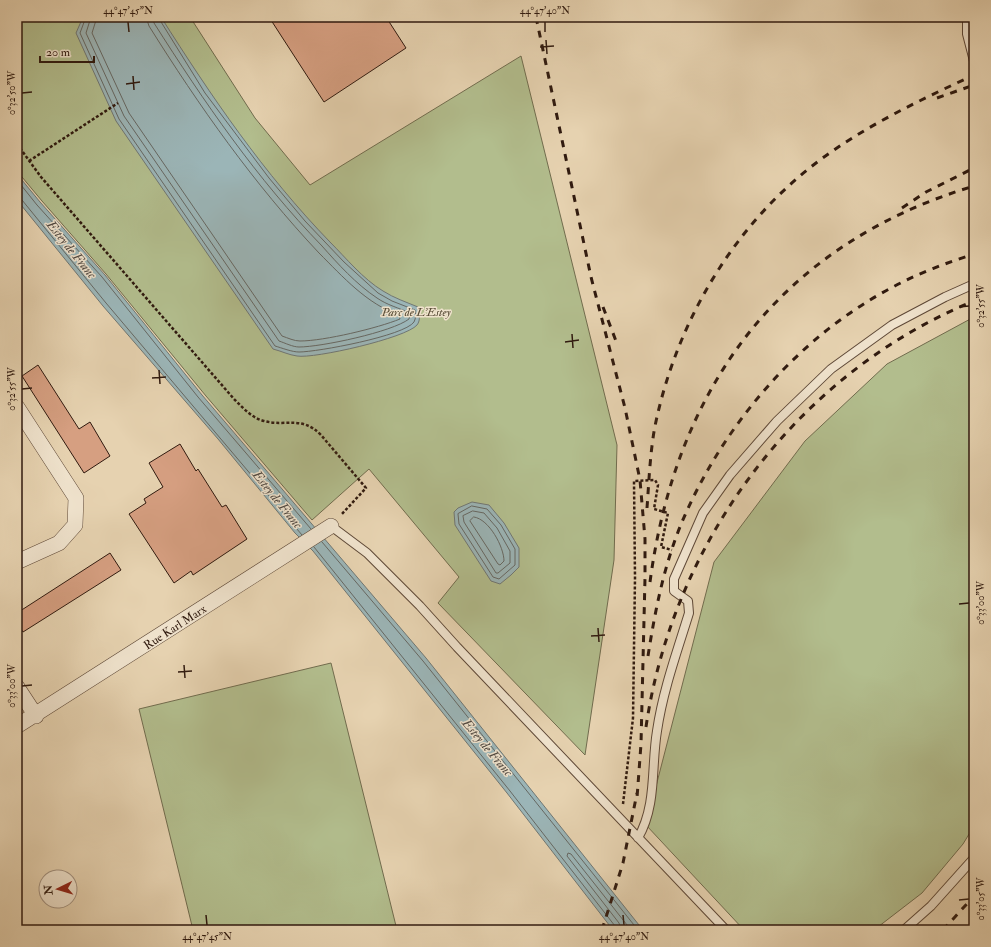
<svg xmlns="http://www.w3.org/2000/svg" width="991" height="947" viewBox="0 0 991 947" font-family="'IM FELL Double Pica',serif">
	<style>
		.green { fill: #b2bd8d; stroke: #716c4e }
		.water { fill: #9bb5b7; stroke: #707774 }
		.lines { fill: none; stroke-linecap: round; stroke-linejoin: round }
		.shore { stroke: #666863; stroke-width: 1 }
		.building { fill: #d69f81; stroke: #301a0f }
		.service-casing { stroke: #5e4837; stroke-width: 10 }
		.minor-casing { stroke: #5e4837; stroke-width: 16 }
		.path { stroke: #301a0f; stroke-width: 2.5; stroke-dasharray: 3 2; stroke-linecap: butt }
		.service { stroke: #efe2cc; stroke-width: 8 }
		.minor { stroke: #efe2cc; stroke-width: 15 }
		.rail { stroke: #301a0f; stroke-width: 3; stroke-dasharray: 7 7; stroke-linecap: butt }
		.ticks { fill: none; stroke: #301a0f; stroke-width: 1.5 }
		.labels { text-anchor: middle; stroke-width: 3; stroke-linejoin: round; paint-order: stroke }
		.park-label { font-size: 12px; font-style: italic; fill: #574b35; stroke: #efe2cc }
		.street-label { font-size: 12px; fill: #301a0f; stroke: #efe2cc }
		.water-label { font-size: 13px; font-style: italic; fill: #504841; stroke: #efe2cc }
		.neatline { fill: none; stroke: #301a0f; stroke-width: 1.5 }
		.ticks-label { font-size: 10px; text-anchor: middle; fill: #301a0f }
	</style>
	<rect width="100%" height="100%" fill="#e6d2b0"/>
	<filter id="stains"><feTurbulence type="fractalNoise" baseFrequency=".005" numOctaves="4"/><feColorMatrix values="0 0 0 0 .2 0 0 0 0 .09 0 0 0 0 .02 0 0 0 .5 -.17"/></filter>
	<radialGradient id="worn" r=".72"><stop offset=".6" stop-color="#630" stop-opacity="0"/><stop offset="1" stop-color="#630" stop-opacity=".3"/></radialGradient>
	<path class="green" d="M17 17H190L255 118 310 185 521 56 617 445 614 560 585 755 438 603 459 577 369 469 312 520 206 396 106 274 42 201 17 171Z
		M974 317V826L963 844 922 893 874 930H744L646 825 714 562 805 441 887 364Z
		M331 663 397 930H193L139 709Z"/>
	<path class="water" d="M83 17H161C211 96 264 174 330 242 346 258 363 279 383 291 394 298 406 302 418 307 419 313 421 320 417 325 406 338 314 359 297 356 289 355 281 351 273 349L116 121 76 33Z
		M17 174 40 202 105 275 202 395 426 658 643 930H613L507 793 313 551 295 533 218 439 103 306 17 200Z
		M472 502 489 505 504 523 519 548V567L511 575 500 584 491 581 455 525 454 512 458 508Z"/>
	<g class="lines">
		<path class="shore" d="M86 17 80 33 119 119 275 346C282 348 292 352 299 352 317 352 404 336 414 322 416 318 416 314 415 310L392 301 378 293 344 262 305 221 269 178 205 93 158 17
			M91 17 86 33 124 116 279 341C285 343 293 347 299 347 321 347 392 332 409 319L410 313C399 308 387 305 377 298 356 284 338 264 322 246 257 179 204 102 154 23L152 17
			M97 17 92 33 129 113 282 336C288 338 294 341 300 341 324 341 378 328 400 319L399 315C367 304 343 277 319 253 254 184 199 106 149 26L146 17
			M17 180 37 205 102 277 198 397 311 529
			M17 198 22 200 106 303 302 535
			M472 506 487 509 501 525 515 549V565L499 579 493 577 459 524 458 514Z
			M473 511 484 513 497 528 510 551V563L498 573H496L464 522 463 516Z
			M474 517C489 519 504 547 504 561L500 565 498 564 470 521Z
			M322 542 423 661 638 930
			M314 547 510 791 615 926 616 930
			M621 930 619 923 567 856 568 853 571 854 631 930"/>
	</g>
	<path class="building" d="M269 17H386L406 48 324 102Z
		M38 365 79 429 90 422 110 456 84 473 22 376Z
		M180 444 196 471 198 469 222 507 226 505 247 539 193 575 191 571 174 583 129 514 146 503 144 499 163 487 149 463Z
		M110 553 121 570 23 632 17 623V613Z"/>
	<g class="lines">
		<defs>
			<path id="service" d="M967 17V34L974 61
				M331 526 367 553 420 606 457 647 726 930
				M638 838C657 805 651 767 657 731 663 690 677 652 689 613L688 601 674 591V579L703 513 730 475 777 421 831 369 892 325 945 297 974 284
				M904 930 931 906 974 858"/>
			<path id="minor" d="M17 407 76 498 75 525 59 543 17 562
				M17 687 36 716
				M17 726 331 526"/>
		</defs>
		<use href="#service" class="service-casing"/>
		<use href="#minor" class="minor-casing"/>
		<path class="path" d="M17 144 41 177 234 399C243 408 252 418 264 421 287 427 301 415 321 435L366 488 341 515
			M29 161 118 103
			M623 804 633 718 635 578 634 481 655 480 658 485 654 509 668 513 661 547 672 550"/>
		<use href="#service" class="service"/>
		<use href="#minor" class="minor"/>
		<path class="rail" d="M536 17 591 277 625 408 640 480 645 539V578L641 744 637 798
			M937 98 974 85
			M902 208 926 192 974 168
			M603 307 616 341
			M647 508C649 481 650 453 655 426 676 324 732 227 816 163 863 127 920 100 974 75
			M650 582C676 386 781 244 974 186
			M648 656C655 611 664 565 682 522 723 425 799 336 893 287 919 273 946 263 974 254
			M646 727C673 541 799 372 974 301
			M602 930 623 863 637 793
			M943 930 974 896"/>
	</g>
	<path class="ticks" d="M128 22 129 32M545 22V32M546 40 547 54M540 47 554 46M133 76 134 90M126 84 140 82M22 93 32 92M959 307 969 306M572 334 573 348M565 342 579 340M159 370 160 384M152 378 166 377M22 389 32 388M959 604 969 603M598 628 599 642M591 636 605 635M184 665 185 678M178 672 192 671M22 686 32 685M959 900 969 899M206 915 207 925M623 915 624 925"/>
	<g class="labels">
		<g class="park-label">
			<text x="416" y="316">Parc de L'Estey</text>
		</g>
		<g class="street-label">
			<text transform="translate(175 627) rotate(-33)" y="4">Rue Karl Marx</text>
		</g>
		<g class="water-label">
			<text transform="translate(72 249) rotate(51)" y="5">Estey de Franc</text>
			<text transform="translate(278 499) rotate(51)" y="5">Estey de Franc</text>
			<text transform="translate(488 747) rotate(50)" y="5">Estey de Franc</text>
		</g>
	</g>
	<rect width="991" height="947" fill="none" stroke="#e6d2b0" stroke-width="44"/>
	<g transform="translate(58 889) rotate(265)"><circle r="19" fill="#efe2cc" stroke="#a39280"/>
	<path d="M0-3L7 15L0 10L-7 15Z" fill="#8f2418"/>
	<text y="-6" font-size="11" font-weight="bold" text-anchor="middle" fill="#301a0f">N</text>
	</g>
	<path d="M40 56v6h54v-6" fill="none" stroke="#301a0f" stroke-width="2"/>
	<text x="46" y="56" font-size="12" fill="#301a0f" stroke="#efe2cc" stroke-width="3" paint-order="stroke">20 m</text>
	<rect x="22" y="22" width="947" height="903" class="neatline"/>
	<g class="ticks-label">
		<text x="128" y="14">44°47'45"N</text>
		<text x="545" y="14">44°47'40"N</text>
		<text transform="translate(11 93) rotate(-90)" y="4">0°32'50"W</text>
		<text transform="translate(980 306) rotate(-90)" y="4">0°32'55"W</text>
		<text transform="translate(11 389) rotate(-90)" y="4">0°32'55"W</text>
		<text transform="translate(980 603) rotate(-90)" y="4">0°33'00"W</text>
		<text transform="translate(11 686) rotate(-90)" y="4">0°33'00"W</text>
		<text transform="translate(980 899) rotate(-90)" y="4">0°33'05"W</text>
		<text x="207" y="940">44°47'45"N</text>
		<text x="624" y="940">44°47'40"N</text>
	</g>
	<rect width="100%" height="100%" filter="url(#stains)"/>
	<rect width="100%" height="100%" fill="url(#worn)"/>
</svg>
